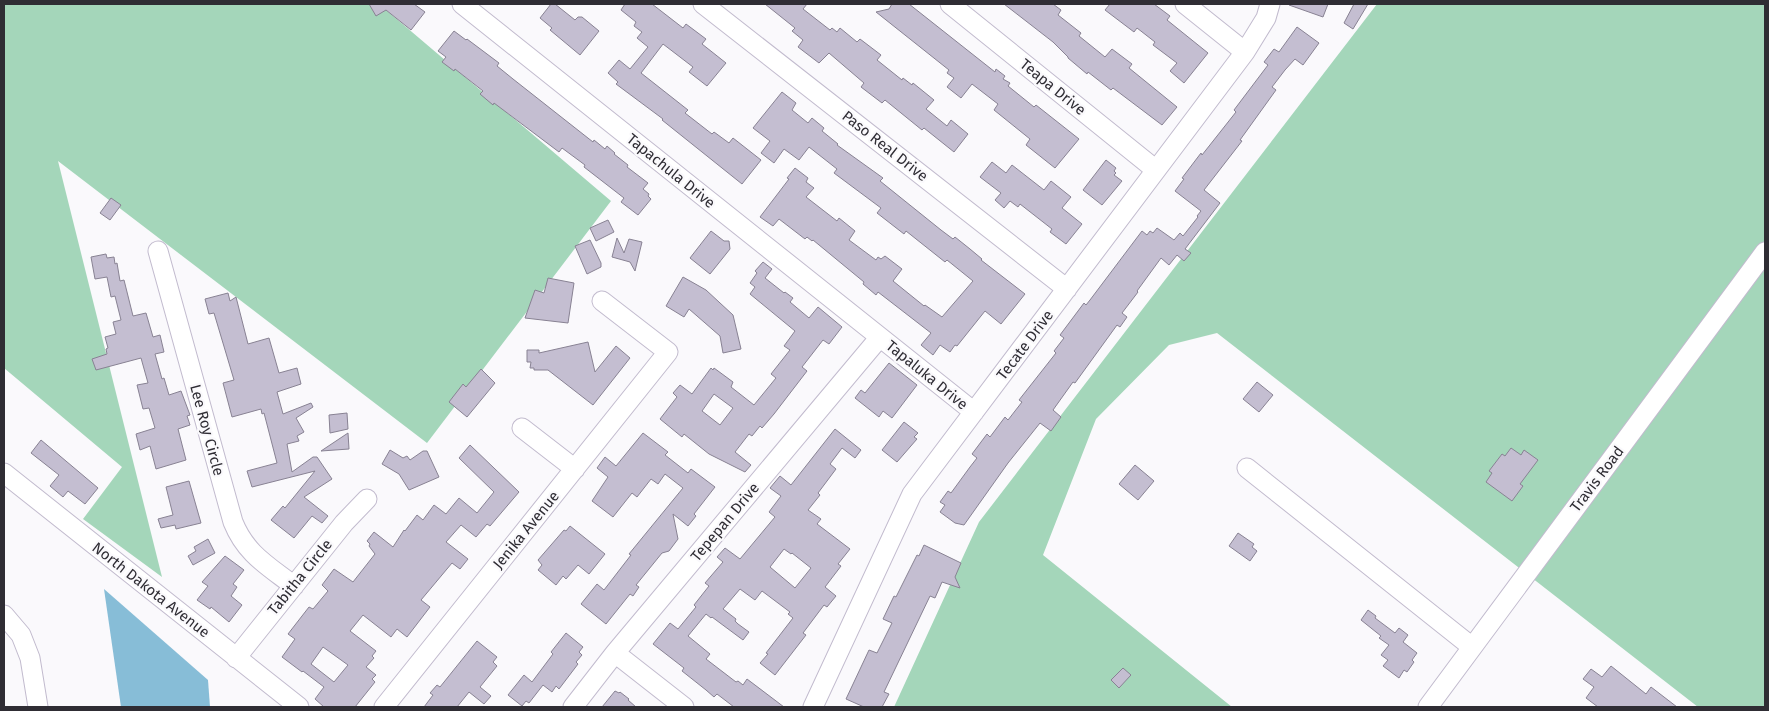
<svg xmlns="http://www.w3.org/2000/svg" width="1769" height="711" viewBox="0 0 1769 711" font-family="'Fira Sans',sans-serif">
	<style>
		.green { fill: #a4d6ba }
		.water { fill: #87bdd7 }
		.building { fill: #c4bed1; stroke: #888293; fill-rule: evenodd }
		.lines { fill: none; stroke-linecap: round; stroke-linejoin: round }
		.minor-casing { stroke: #c2bbce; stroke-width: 21 }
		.minor { stroke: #fff; stroke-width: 19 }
		.labels { text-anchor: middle; stroke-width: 4.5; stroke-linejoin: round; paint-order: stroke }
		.street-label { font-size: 15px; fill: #2f2d34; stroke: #faf9fc }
	</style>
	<rect width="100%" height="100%" fill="#faf9fc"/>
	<path class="green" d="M4 4H379L611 201 427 443 58 161 162 577 83 519 122 467 4 368Z
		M1377 4H1765V707H1698L1217 333 1169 345 1096 419 1043 555 1232 707H894L979 522Z"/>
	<path class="water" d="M104 589 208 680 210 707H121Z"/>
	<path class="building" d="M369 4H414L425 12 411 30 386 10 376 16Z
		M551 4H555L575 20 578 17H582L599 31 580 55 550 30 552 28 540 18Z
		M625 4H652L683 28 686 24 706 39 702 44 726 63 707 86 689 72 693 67 663 44 641 73 688 110 685 113 712 134 714 132 729 143 733 138 761 160 742 184 662 120 663 119 616 84 618 82 608 73 619 60 630 69 648 47 637 38 642 32 634 26 636 22 621 10Z
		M765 4H807L803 9 830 30 832 28 837 32 840 28 857 42 860 39 881 55 877 60 902 80 903 78 912 85 913 83 934 100 926 109 947 126 951 120 968 134 954 152 924 128 922 130 885 100 882 103 861 87 864 83 829 53 819 63 798 47 803 40 792 31 795 28Z
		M892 4H909L995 72 996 69 1005 76 1003 79 1010 83 1008 86 1034 107 1036 105 1079 139 1055 168 1026 145 1030 139 994 110 998 104 972 84 961 98 947 87 954 78 947 73 949 70 876 12 889 9Z
		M1004 4H1053L1061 10 1058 15 1081 33 1079 36 1105 57 1112 49 1132 64 1129 68 1177 107 1162 125 1113 88 1111 90 1088 72 1087 74 1068 58V57L1053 42Z
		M1110 4H1154L1170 16 1167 20 1208 53 1184 83 1170 71 1177 63 1153 45 1155 42 1137 28 1134 32 1105 10Z
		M1290 4H1328L1323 17 1289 5Z
		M1354 4H1368L1353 29 1344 23Z
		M1297 27 1319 43 1303 65 1295 59 1285 70 1272 87 1276 90 1240 140 1242 141 1204 190 1220 203 1185 249 1191 253 1184 261 1177 255 1169 265 1161 258 1137 291 1138 292 1122 313 1127 317 1120 327 1117 325 1075 383 1073 382 1053 410 1061 417 1051 431 1040 423 1008 463 964 525 955 523 940 512 945 505 940 502 948 491 951 493 970 467 977 458 972 454 987 434 990 437 1005 417 1008 420 1022 402 1019 400 1056 353 1054 351 1064 338 1060 335 1084 303 1086 305 1090 300 1142 231 1147 235 1150 231 1153 233 1157 228 1174 240 1180 233 1183 236 1198 217 1197 216 1201 211 1175 191 1184 179 1182 178 1201 153 1202 155 1236 112 1234 110 1268 65 1264 62 1274 49 1279 52Z
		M454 31 466 40 467 39 499 63 497 66 513 79 593 142 594 140 605 149 607 146 615 153 614 154 628 165 627 167 648 183 643 189 649 194 648 196 651 199 638 215 621 202 624 198 584 167 585 165 562 148 559 152 494 103 493 105 480 94 483 91 455 69 454 71 442 62 446 57 438 51Z
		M782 92 796 103 792 110 808 123 812 118 824 128 822 131 838 144 837 145 883 178 880 181 941 230 953 239 955 237 970 249 982 259 981 260 1025 294 1001 324 985 311 957 346 955 345 950 352 940 345 933 355 921 345 931 333 878 292 876 295 863 284 864 282 813 240 812 241 807 237 805 239 779 219 773 226 760 217 789 179 787 178 795 168 808 178 806 182 814 188 806 197 837 221 839 218 855 231 849 240 876 260 878 257 881 259 885 256 902 269 893 281 924 306 925 305 942 317 973 281 947 260 945 262 906 231 904 234 877 213 881 208 834 173 837 169 809 147 799 160 784 149 774 163 761 153 770 141 753 128Z
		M1106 160 1116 168 1114 171 1116 173 1114 175 1122 181 1102 205 1083 190Z
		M992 162 1006 173 1012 165 1044 190 1051 181 1071 197 1062 208 1082 224 1066 244 1050 232 1052 229 1020 204 1018 207 1010 201 1004 208 995 200 1001 193 980 177Z
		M111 198 121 205 110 220 100 213Z
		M608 220 614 232 596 241 590 228Z
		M711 231 724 241H729L730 249 710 274 690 258Z
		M617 238 624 253 629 239 642 242 635 271 630 262 612 257Z
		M590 240 601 263V267L587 274 575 246Z
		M106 254 107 258 114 257 115 264 117 263 120 281 124 280 133 316 146 313 153 337 160 335 164 352 155 354 162 379 164 378 169 395 181 391 190 415 187 416 190 425 178 429 186 460 156 469 150 446 140 450 136 434 155 428 149 408 143 409 137 385 148 383 141 358 96 370 92 359 107 354 106 349 108 348 105 337 116 334 113 322 121 320 115 296 111 297 107 277 95 279 91 257Z
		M763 262 772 269 765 278 784 293 785 292 793 298 790 302 809 318 818 307 842 327 829 344 823 340 802 367 807 371 774 414 762 428 760 426 752 436 749 434 735 452 751 465 745 472 709 454 684 434 682 437 660 419 677 397 673 393 680 385 692 394 711 368 713 370 714 368 733 382 731 387 754 405 776 378 771 374 790 350 784 346 795 331 750 294 755 287 750 283 757 273 755 271ZM714 394 733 408 720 425 702 411Z
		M683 277 706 290 733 315 741 349 723 353 720 336 689 309 684 317 666 306Z
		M548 278 574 283 568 323 525 318 535 290 544 293Z
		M228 293 230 301 236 297 248 344 269 338 279 373 297 368 301 384 277 392 283 414 311 403 313 407 296 418 304 432 297 436 299 441 287 444 292 472 313 457H317L332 479 304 497 328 516 322 523 312 516 294 538 271 520 283 506 285 508 315 471 252 487 247 471 277 463 264 413 262 414 261 409 232 417 223 383 234 380 214 313 209 314 205 299Z
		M588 342 595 372 616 346 630 358 593 405 548 370H534V368H530L531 362H527V350H539V353Z
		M889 363 917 385 892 418 883 411 879 417 855 398 861 390 865 393Z
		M481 369 495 383 467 417 449 402 463 384 466 387Z
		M1257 382 1273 395 1259 412 1243 399Z
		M347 413 348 429 330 433 329 415Z
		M904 422 918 433 914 437 917 439 897 462 882 450Z
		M835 429 861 450 855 458 842 448 830 464 836 469 818 493 820 495 808 510 821 519 817 524 850 549 838 564 841 566 825 587 836 596 827 607 824 605 803 633 806 635 775 675 760 663 768 654 766 653 793 618 788 614 790 612 762 591 755 600 740 589 723 609 736 619 735 621 738 624 749 632 743 640 712 617 711 618 706 614 688 636 710 654 706 659 736 682 738 681 743 685 747 679 784 707H734L717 694 714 697 706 690 682 671 684 668 653 644 670 623 678 629 696 607 694 605 709 586 705 583 723 562 717 557 725 548 740 559 775 517 769 512 781 496 770 488 780 476 791 485ZM784 549 791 554 792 553 811 568 795 588 770 567Z
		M348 433 349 449 321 451Z
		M643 433 668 452 665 455 688 473 691 469 715 487 694 514 696 516 688 526 673 514 678 539 669 551 662 553 636 585 639 587 633 596 630 594 606 624 581 604 597 584 604 590 631 555 629 554 683 488 665 474 658 484 651 479 637 497 632 493 613 517 592 501 608 477 597 468 605 457 616 466Z
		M41 440 98 488 85 504 68 491 63 497 50 486 59 475 31 453Z
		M470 445 519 492 490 526 487 524 476 537 461 525 446 542 468 559 460 569 452 563 421 600 430 607 407 637 397 629 391 637 363 615 350 631 376 651 372 656 374 658 366 667 376 675 372 679 375 682 355 707H324L315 699 324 687 303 671 302 672 282 657 295 639 288 634 309 607 313 609 328 591 322 585 334 569 353 582 375 554 369 546 370 544 367 541 374 532 393 547 404 530 405 531 417 515 423 520 434 505 446 514 459 498 477 513 494 492 459 458ZM323 647 348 665 334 682 311 664Z
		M1511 448 1521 455 1524 450 1538 460 1520 484 1523 486 1512 501 1486 482 1492 473 1489 471 1502 454 1505 456Z
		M390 450 403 458 407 456 410 460 423 451H427L439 477 409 490 399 474 382 464Z
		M1135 465 1154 481 1138 500 1119 484Z
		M189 481 201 523 176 529 175 525 161 528 158 519 173 515 166 487Z
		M570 526 605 554 589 574 578 565 566 579 563 576 556 585 538 570 542 565 538 560 564 530 566 531Z
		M1238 533 1254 544 1252 547 1257 551 1250 561 1229 546Z
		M208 539 215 553 193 565 188 556 196 551 194 547Z
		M924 545 961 563 955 577 960 588 942 582 935 598 930 596 884 692 889 694 882 707H864L846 699 869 650 877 653 892 623 883 619 894 596 896 597 917 555 919 556Z
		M225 556 244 570 233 584 237 587 231 596 242 605 229 622 211 607 210 609 197 600 208 586 202 582Z
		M1368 610 1376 616 1375 618 1395 633 1399 628 1408 635 1403 642 1417 653 1412 660 1414 662 1407 672 1404 670 1399 678 1383 666 1388 660 1381 655 1389 645 1379 638 1381 636 1361 620Z
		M566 633 583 647 579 652 582 655 576 662 578 664 559 689 556 686 552 692 543 685 529 703 526 701 522 706 508 695 524 675 532 682 553 654 551 652Z
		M477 641 497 657 493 662 497 666 480 687 491 696 484 704 469 692 457 707H424L433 695 430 693 437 685 440 687Z
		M1611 666 1646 694 1651 687 1677 707H1598L1586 698 1594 687 1583 679 1591 669 1602 677Z
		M1123 668 1131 675 1119 688 1111 680Z
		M615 691 619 693 620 692 629 699 628 700 636 707H602Z"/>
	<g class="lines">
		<defs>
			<path id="minor" d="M462 4 974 412
				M703 4 1067 289
				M950 4 1156 170
				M1185 4 1245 52
				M158 251 233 522C246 554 267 565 294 586
				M522 428 575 469
				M1247 468 1472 647
				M4 473 299 707
				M4 615 21 635 30 658 38 707
				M615 653 684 707
				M236 658 344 523 367 499
				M384 707 668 352 602 301
				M573 707 615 653 880 337
				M813 707 912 494 1245 52 1266 18 1270 4
				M1428 707 1765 252"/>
		</defs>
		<use href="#minor" class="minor-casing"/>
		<use href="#minor" class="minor"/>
	</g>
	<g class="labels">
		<g class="street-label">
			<text transform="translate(1053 87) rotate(39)" y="5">Teapa Drive</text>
			<text transform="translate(885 146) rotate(38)" y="5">Paso Real Drive</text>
			<text transform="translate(671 171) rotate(39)" y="5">Tapachula Drive</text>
			<text transform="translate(1025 345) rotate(-53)" y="5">Tecate Drive</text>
			<text transform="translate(927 375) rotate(39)" y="5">Tapaluka Drive</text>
			<text transform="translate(207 430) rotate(75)" y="5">Lee Roy Circle</text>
			<text transform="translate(1597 479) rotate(-53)" y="5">Travis Road</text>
			<text transform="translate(725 522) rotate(-50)" y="5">Tepepan Drive</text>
			<text transform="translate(526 530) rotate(-51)" y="5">Jenika Avenue</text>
			<text transform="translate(300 577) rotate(-51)" y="5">Tabitha Circle</text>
			<text transform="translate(151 590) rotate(38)" y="5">North Dakota Avenue</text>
		</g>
	</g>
	<rect width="1769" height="711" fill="none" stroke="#2f2d34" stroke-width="10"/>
</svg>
